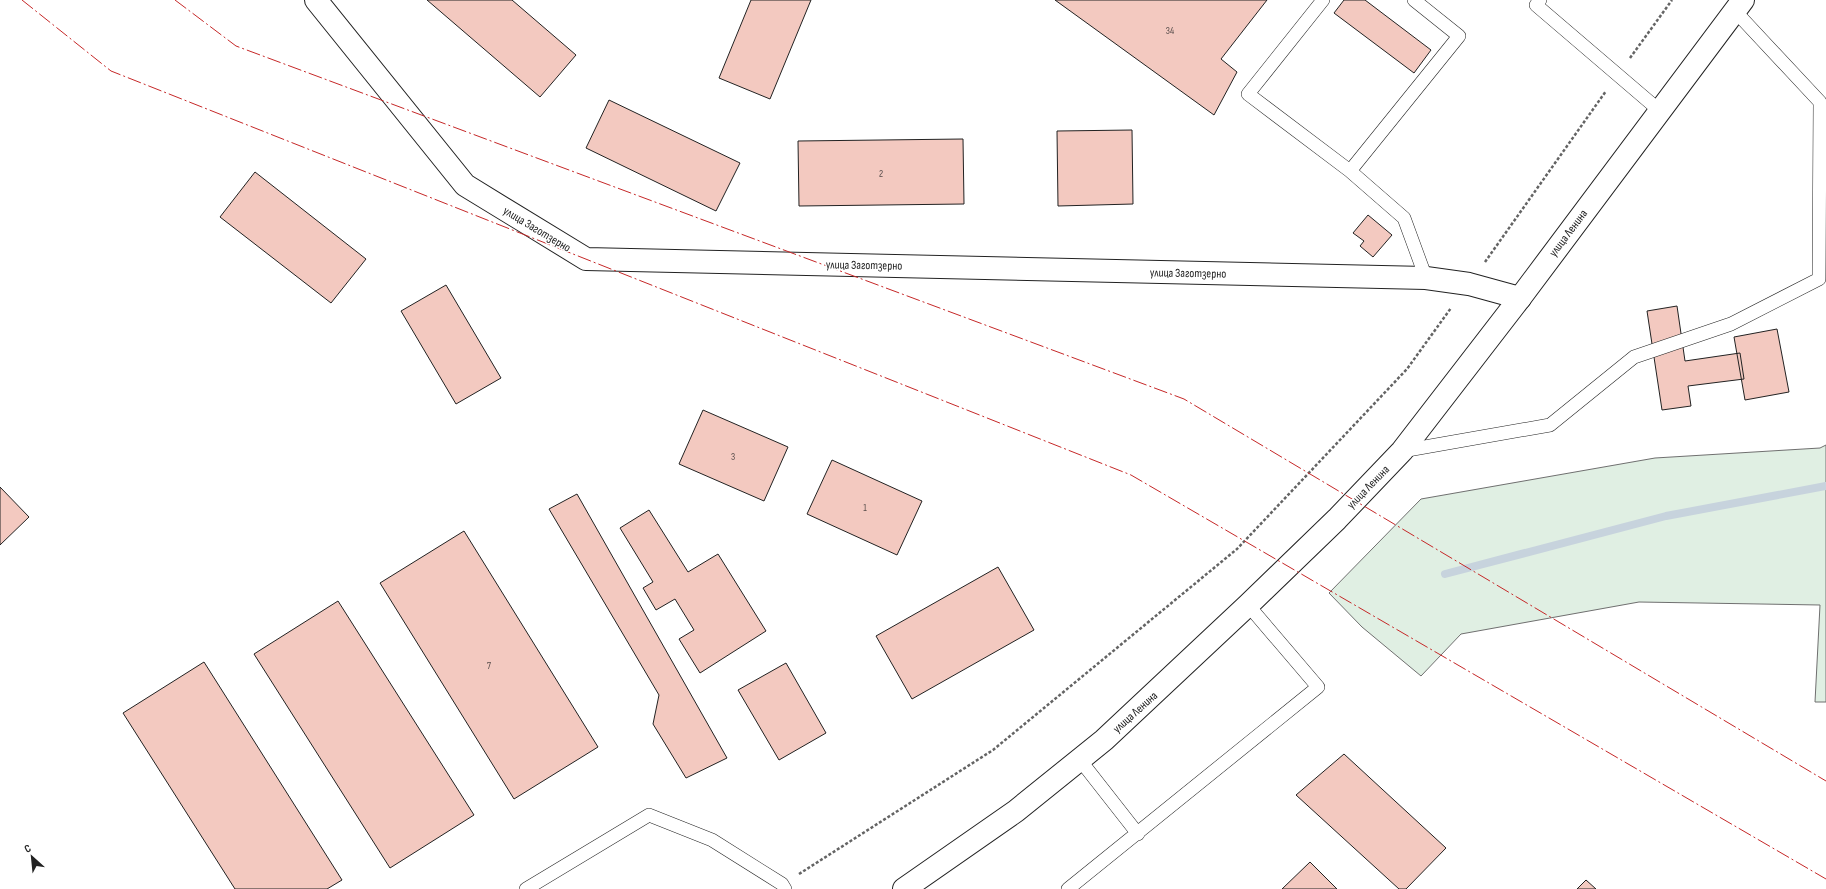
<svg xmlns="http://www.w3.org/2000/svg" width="1826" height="889" viewBox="0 0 1826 889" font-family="'Sofia Sans Condensed',sans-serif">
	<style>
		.green { fill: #e0efe3; stroke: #6f6f6f }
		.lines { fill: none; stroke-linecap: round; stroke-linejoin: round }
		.stream { stroke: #c7d3dd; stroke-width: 8 }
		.building { fill: #f3c9c0; stroke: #222 }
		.service-casing { stroke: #222; stroke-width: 14 }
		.tertiary-casing { stroke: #222; stroke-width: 24 }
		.secondary-casing { stroke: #222; stroke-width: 24 }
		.path { stroke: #646464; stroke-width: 2.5; stroke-dasharray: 3 2; stroke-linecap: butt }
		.service { stroke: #fff; stroke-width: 13 }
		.tertiary { stroke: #fff; stroke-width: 22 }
		.secondary { stroke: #fff; stroke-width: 22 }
		.power { stroke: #c62828; stroke-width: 1; stroke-dasharray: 14 3 2 3; stroke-linecap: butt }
		.labels { text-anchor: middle; stroke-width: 3; stroke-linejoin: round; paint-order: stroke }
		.number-label { font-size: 10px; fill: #564c4a }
		.street-label { font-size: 12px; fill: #222; stroke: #fff }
	</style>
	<rect width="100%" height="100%" fill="#fff"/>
	<path class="green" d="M1826 445V702H1815L1820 605 1639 602 1461 634 1421 676 1362 627 1329 593 1421 499 1655 458 1820 448Z"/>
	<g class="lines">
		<path class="stream" d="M1445 574 1666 516 1826 486"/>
	</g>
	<path class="building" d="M427 0H512L576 55 540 97Z
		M751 0H811L770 99 719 78Z
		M1055 0H1267L1221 59 1237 72 1214 115Z
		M1344 0H1365L1431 50 1414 73 1334 13Z
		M609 100 740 163 716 211 586 148Z
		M1132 130 1133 204 1058 206 1057 131Z
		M963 139 964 204 799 206 798 141Z
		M255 172 366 259 331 303 220 217Z
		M1368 215 1392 235 1373 257 1360 246 1364 241 1353 233Z
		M446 285 501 378 456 404 401 311Z
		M1677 306 1685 361 1740 353 1744 379 1688 386 1691 406 1662 410 1647 311Z
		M1777 329 1789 392 1745 400 1734 337Z
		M703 410 788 447 764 501 679 464Z
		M832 460 922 501 897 555 807 514Z
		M0 487 29 517 0 545Z
		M577 494 727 758 686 778 653 724 659 695 549 509Z
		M649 510 688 572 718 554 766 631 700 673 679 639 694 630 675 599 656 610 643 588 653 582 620 528Z
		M464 531 598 747 514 799 380 583Z
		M998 567 1034 630 912 699 876 636Z
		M338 601 474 815 390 868 254 654Z
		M204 662 342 880 327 889H235L123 713Z
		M786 663 826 733 779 760 738 690Z
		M1344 754 1446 848 1406 889H1399L1296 795Z
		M1310 862 1337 889H1282Z
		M1586 880 1596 889H1577Z"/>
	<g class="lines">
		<defs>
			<path id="service" d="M1323 0 1248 94 1350 171
				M1414 0 1459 36 1350 171 1404 218 1426 278
				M1540 0 1536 5 1660 111
				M1402 451 1550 425 1634 357 1731 324 1819 279 1820 102 1735 11
				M1080 760 1138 834
				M526 889 649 815 712 840 782 884 785 889
				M1068 889 1318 687 1248 605"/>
			<path id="tertiary" d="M316 0 465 185 586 259 1426 278 1469 284 1520 298"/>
			<path id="secondary" d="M904 889 1016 811 1104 740 1248 605 1337 519 1402 451 1520 298 1743 0"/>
		</defs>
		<use href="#service" class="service-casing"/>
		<use href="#tertiary" class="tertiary-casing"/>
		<use href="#secondary" class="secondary-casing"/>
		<path class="path" d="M1630 58 1672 0
			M1485 262 1606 91
			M799 874 993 750 1237 549 1407 369 1451 308"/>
		<use href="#service" class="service"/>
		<use href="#tertiary" class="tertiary"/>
		<use href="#secondary" class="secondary"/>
		<path class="power" d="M22 0 111 71 1131 475 1826 879
			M175 0 236 46 1184 399 1826 781"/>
	</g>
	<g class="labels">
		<g class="number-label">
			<text x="1170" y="34">34</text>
			<text x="881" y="177">2</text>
			<text x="733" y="460">3</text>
			<text x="865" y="511">1</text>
			<text x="489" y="669">7</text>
		</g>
		<g class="street-label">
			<text transform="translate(537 229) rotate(31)" y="4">улица Заготзерно</text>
			<text transform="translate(1568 233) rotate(-53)" y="4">улица Ленина</text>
			<text transform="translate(864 265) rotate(1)" y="4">улица Заготзерно</text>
			<text transform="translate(1188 273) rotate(1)" y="4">улица Заготзерно</text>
			<text transform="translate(1368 487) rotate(-46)" y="4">улица Ленина</text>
			<text transform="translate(1135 712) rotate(-42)" y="4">улица Ленина</text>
		</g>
	</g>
	<g transform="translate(32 857) rotate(333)" stroke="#ffffff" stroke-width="3" paint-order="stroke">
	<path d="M0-3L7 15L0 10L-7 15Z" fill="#222222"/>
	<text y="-6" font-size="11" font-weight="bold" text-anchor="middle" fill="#222222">С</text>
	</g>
</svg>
